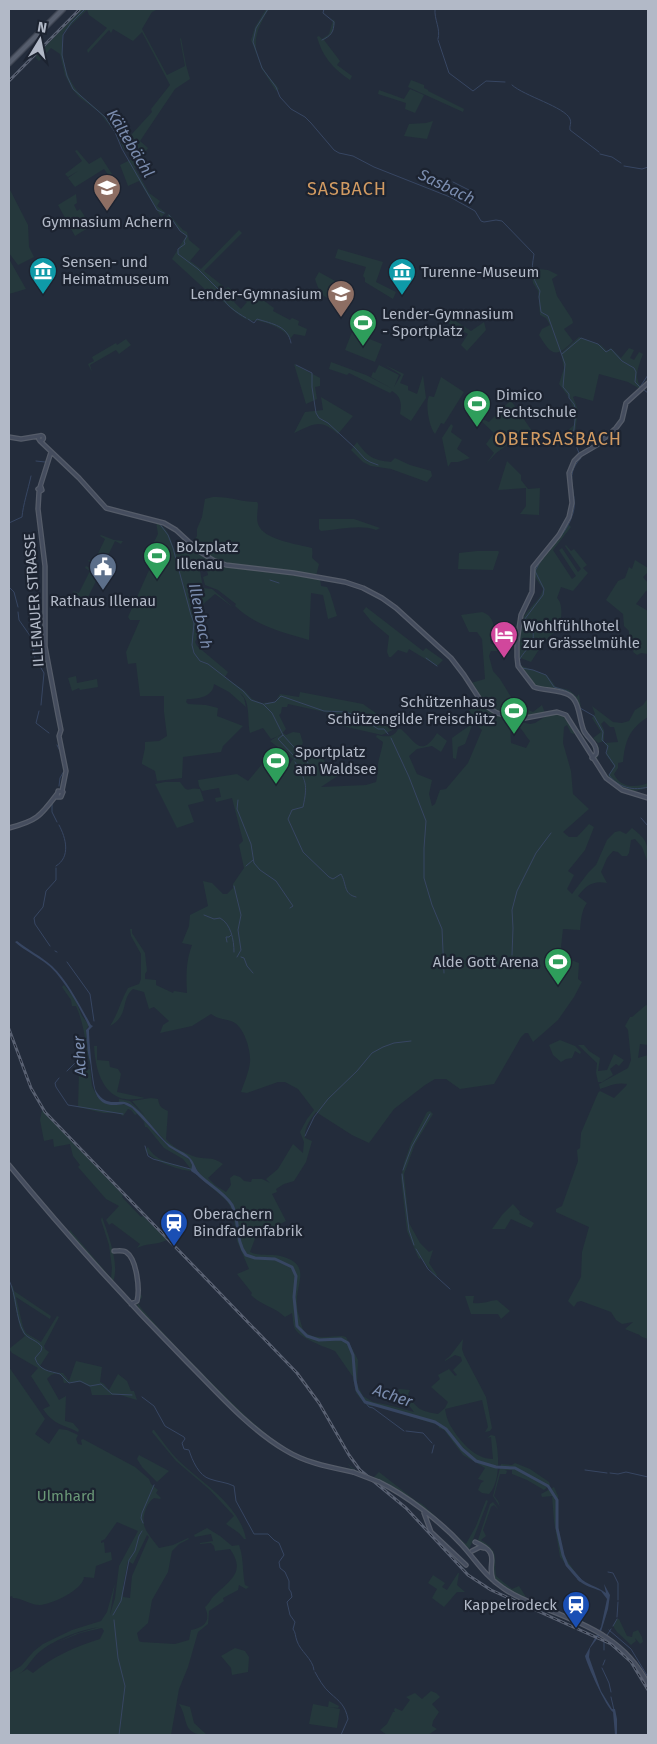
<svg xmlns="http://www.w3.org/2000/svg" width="657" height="1744" viewBox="0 0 657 1744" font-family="'Fira Sans',sans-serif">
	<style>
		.green { fill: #25383c; fill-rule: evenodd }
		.water { fill: #374662 }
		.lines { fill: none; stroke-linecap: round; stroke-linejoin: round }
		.stream { stroke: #374662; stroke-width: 1 }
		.river { stroke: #374662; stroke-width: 3 }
		.secondary-casing { stroke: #555c69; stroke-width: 5.5 }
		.primary-casing { stroke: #404754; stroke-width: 7 }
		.secondary { stroke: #454d5e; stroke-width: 3 }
		.primary { stroke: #555d6c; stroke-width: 4.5 }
		.rail-casing { stroke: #596172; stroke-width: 3 }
		.rail { stroke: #1c2330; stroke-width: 1; stroke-dasharray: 4; stroke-linecap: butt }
		.secondary-bridge-casing { stroke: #555c69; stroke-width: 5.5; stroke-linecap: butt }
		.secondary-bridge { stroke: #454d5e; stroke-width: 3 }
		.labels { text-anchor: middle; stroke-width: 4.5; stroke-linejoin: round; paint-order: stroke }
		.poi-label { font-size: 15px; fill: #b2b9c7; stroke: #1c2330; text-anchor: start }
		.street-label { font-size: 15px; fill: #b2b9c7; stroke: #1c2330 }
		.park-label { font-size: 15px; fill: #6a9877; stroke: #1c2330 }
		.water-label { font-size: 16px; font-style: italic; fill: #7b8daf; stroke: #1c2330 }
		.quarter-label { font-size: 18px; letter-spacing: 1px; fill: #d29b62; stroke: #1c2330 }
	</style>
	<rect width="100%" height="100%" fill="#232c3b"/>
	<path class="green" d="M82 9H158L152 12 142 29 167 75 185 66 180 39 181 38 186 65 190 79 175 89 140 141 148 148 135 168 149 193 160 201 157 206 166 213 161 217 139 181 128 186 120 165 142 154 135 144 124 150 114 129 113 130 99 112 79 97 72 89 65 75 60 54 51 48 39 61 35 57ZM87 10 89 15 107 28 87 50 88 53 109 30 111 33 113 29 133 41 142 32 170 85 151 109 152 112 131 135 120 115 108 121C102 112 94 107 86 100 66 83 60 56 63 33Z
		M266 9H269C254 33 250 47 266 73 270 79 275 83 279 89L276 91 262 69 251 40 255 27Z
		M330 17 335 21C334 30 332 35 324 40L340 61 337 65 352 76 350 80C333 69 322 56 317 37L319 36 322 39 329 34 333 20Z
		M411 80 424 85V88L428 90V91L464 109 463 112 408 87Z
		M410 89 424 95 415 113 405 109 406 103 378 94 379 90 404 99Z
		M433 121 427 139 404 136 409 124 426 123Z
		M77 150 89 164 101 157 112 174 109 176 104 169 75 187 68 178 78 171 68 177 65 174 82 161 75 151Z
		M9 188 28 225 29 247 34 257 18 265 9 253Z
		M76 194 77 203 74 205 77 211 80 209 91 226 75 236 58 205Z
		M169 214 183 230 187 232 189 240 200 249 190 261 201 269 239 230 242 233 204 271 223 286 216 291 211 290 208 292 172 259 186 236 180 231 173 221 170 224 165 218Z
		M338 249 383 262 376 282 396 292 393 299 365 282V278L363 276 366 267 335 258Z
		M9 259 26 289 9 294Z
		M539 269 548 270 558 275 552 279 557 296 572 319 573 323 564 329 573 341C556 359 551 355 539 335L542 329 550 325 546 318 540 315 538 291 533 283 531 270Z
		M319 272 344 286 342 294C327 306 319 293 315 279Z
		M228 287 239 296 234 302 241 309 247 302 242 297 249 290 274 308 273 311 290 320 292 318 299 321 298 325 307 329 305 336 294 334 290 339C285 329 269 323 259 321 255 320 251 321 248 320 236 315 226 304 217 295Z
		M451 318 471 331 484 322 486 330 467 351 461 345 468 334 448 323Z
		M352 332 382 344 375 362 345 350Z
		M579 337 601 345 607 351 611 348 621 358 629 348 634 350 630 358 634 360 639 352 643 354C639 366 633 376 641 387L640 389 628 382 599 374 593 401 575 396 573 397 578 410 575 434 577 442 574 444 572 438 558 446 559 438 574 425C575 406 571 399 559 384L564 368 561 353Z
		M126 339 131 345 119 354 116 350 90 365 92 372 88 364 94 361 92 357 116 343 117 345Z
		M331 362 366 375 393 389 371 377 373 372 375 373 379 365 399 375 394 387 401 375 385 365 404 374 400 383 408 386V390L417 394 423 375 426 398 411 421 400 414C402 404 401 396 392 391L390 393 349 373 347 375 329 369Z
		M294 364 320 378V386L315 387 317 399 306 404Z
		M441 377 464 392 444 424 441 423 435 434C429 427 425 404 429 396L434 397Z
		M321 397 353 416 338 434C320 418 314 424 294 433L305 412 323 410Z
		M509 402H512L532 431 514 440 496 453 486 464 494 453 486 444 494 433 480 420 482 419 489 422Z
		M451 424 453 426 451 432 462 440 457 449 470 458 458 462H451L448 467 442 438Z
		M357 442C368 457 373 460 391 462L395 458 410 465 431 471 432 476 427 482 391 469 371 466 363 462 351 450Z
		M507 461 521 475V480L528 489 540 488 539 515 520 514 526 506V488L498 490Z
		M213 497C228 496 242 502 257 502L258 504C258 510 256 518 258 524 263 540 297 544 312 548 314 560 308 555 319 564L316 576 230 564 215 560 202 552 192 543 197 536V529L202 517 205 499Z
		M319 519H354L380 528 376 530C360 524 338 530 321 531L319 529Z
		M156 522C171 529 170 542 177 554L183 552 191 545 217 563 230 567 320 579 321 586 327 587 330 593 337 616 328 619 323 595 311 593 309 640C284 633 254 625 235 606L236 604 218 590 205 585 203 577 208 575 207 570 201 568 198 560 202 582 201 588 212 589 234 608 215 594 201 606 199 604 190 607 200 628V632L195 642 197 646 228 672 225 677 245 691 252 699 262 703 275 702 280 694 299 697 300 692 363 704 397 728 382 735 338 725 343 716 288 704 287 707H282L281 713 279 715 286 729 281 735 271 739 263 728 250 733C247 721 251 700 240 693L244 698 246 707 229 692 214 684C213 697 198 699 187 699L186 702 188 704 206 705 218 708 217 716 243 726 223 746 221 752 183 757 182 778 157 781 155 771 142 764V762L145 748V742L159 741 167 736 164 712V696H140L136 663 128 664 126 652 140 620H130L128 617 154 559 157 560 160 554 151 548 158 534Z
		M568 524 571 527 553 550 572 579 576 576 559 550 562 548 578 572 581 569 565 546 566 545 571 551 574 549 587 565 583 568 588 573 573 591 561 587 557 598C564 604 562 625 556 632 554 633 551 634 550 636 542 643 537 653 531 662L518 657C518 645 517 629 523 618 528 607 540 602 543 589L533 574 534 568Z
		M101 535 114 540 123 541 121 544 115 541 102 568 88 561 89 560 94 562 105 539 100 536Z
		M477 551H498L499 552 493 570 458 569 459 553Z
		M635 560 648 568V572L643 577 648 583V590L646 591 636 604 648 611V654L641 653 637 655 633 652 636 643 635 640 629 638V631L624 626 623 614 606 600 618 581 625 578 629 567 632 569Z
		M86 566 100 573 86 601 73 592 74 591 79 593 90 571 85 568Z
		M366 607 423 651 426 648 443 660 437 666 409 649 407 653 398 650 391 657H389L387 652 389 636 371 621 363 611Z
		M482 612C494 616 493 624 495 635L490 638 491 644 498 643 497 651H491L489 656 493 671 500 679 513 700 517 705 533 712 542 705 545 713 525 717 510 713 501 714 484 702 471 683 485 679 482 639 477 632H469L461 615Z
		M518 659 522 666 547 675 556 687 569 690 577 697 579 694 581 709 569 694 535 687 519 666Z
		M76 676 77 683 97 679 98 687 80 690 79 688 72 691 68 678Z
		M648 698V717C629 729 625 741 623 762L618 763V768L614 774C620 788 636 788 648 783V778V788L635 791 634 793C611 784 609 779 595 760 601 745 593 741 584 730L597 744 599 748 597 760 608 776 614 766 606 755 607 747 604 743 618 742 614 727H610L604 721 601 724 604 730V741L598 743 593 738 601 732 592 718 595 714 592 706 613 722 622 723 629 721 635 710 643 705Z
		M485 708 506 719 530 724 535 723 548 715H561L566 718 575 732 574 734 571 733 567 725 564 727 563 743 571 771 573 794 589 809 563 832 569 837H577L589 824 594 827 585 850 568 871 574 875 567 889 572 894 588 873 596 865 607 840 615 832 620 831 626 834 632 828C648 841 648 843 648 863L642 847 635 839 631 840 629 853 627 856H622L618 852 613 851 607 858 601 872 607 883C594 880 586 885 578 896L587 903C581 911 581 921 580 930L563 929 560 956 579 963 578 979 582 982 574 997 558 1020 533 1042 528 1033H525L521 1037 494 1084 460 1089 446 1079H435L425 1085 394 1109 369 1143 352 1135 316 1112C310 1120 304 1128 305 1138L312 1141 306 1162 294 1181 284 1184 276 1189 277 1192 272 1194 286 1221 256 1236 250 1252C260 1257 273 1253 284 1257 312 1266 295 1285 297 1304 297 1312 301 1322 303 1330 313 1341 329 1336 342 1336L346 1337 358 1360 357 1384 363 1396 373 1402 388 1405 414 1412 398 1391 399 1389 410 1390 408 1394C417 1410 421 1411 438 1414L445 1408 448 1402 431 1387 440 1379 438 1375 449 1369 455 1376 457 1375 453 1370 462 1361 461 1357 455 1355 445 1361V1360L450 1356 463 1339 462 1349 464 1355 486 1397 492 1428 490 1431 485 1432 488 1427 482 1400 445 1409C446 1414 447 1420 450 1425 459 1440 474 1459 493 1459L491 1437 487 1438 491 1435 495 1436C499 1452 501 1482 489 1494L482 1493 478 1490 481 1483 484 1481 478 1479 485 1468 463 1455 444 1430 439 1428 438 1425 393 1411 377 1406H370L364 1403 356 1393 353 1377 335 1351C325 1347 301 1339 295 1329 293 1325 293 1318 292 1313L285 1317C275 1307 261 1305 251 1295L252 1293 237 1274 249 1269 237 1241 233 1213 230 1206 226 1200 197 1175 199 1173 189 1157 169 1145 129 1103H119V1099L130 1101 145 1116 132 1101 151 1098 158 1099C159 1107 162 1108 168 1111L166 1139C172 1147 186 1154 196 1157 208 1160 212 1156 223 1164L208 1178 215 1185 226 1192 231 1185 230 1178 234 1175 240 1177 244 1181 251 1182 252 1179H262L270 1183 266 1179 278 1169 293 1144 303 1153 304 1142 300 1132 307 1119 314 1110 298 1089 285 1082H278L247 1093 241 1092C244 1083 249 1072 250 1062 251 1051 245 1030 235 1023 227 1018 221 1021 211 1014L192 1026 160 1033 163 1025 169 1021 154 1007 149 1009 144 992 133 989C120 1000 130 1015 110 1026 118 1014 121 1000 128 988L139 984 141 979V954L131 936 130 929H132V933L145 953 147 971 145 974V979L156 980V985L173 993 174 991 187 993C186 976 186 961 192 945L182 943 189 926 190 915 208 906 203 881 212 883 223 894H227L233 888V884L244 868 239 845 243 841 232 798 216 802 215 798 221 797 219 788 202 791 199 786 198 780 237 774 248 781 268 757 286 770 293 759 270 741 283 733 286 735 293 732 300 733 303 743 297 752 302 757 305 753C311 755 315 759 323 758L327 766 342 770V773L321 787 366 785 376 782C378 776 377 770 378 764 379 757 382 750 383 742L376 737 377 735C386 737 394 738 398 729H401C415 741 421 759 437 733L447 741 441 752 432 746 417 749 409 756 417 774 432 780 429 794 432 806 435 804 440 790 446 789 468 763 482 730 468 716 467 712 471 709ZM510 723C521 724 523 733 530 741L526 748 511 743Z
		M473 723 465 744 458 747 456 759 453 758 452 738Z
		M165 782H180C190 796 186 786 200 789L204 801 188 805 194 822 177 828 155 784Z
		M64 985 75 999 82 1016 89 1025 86 1030 92 1086 98 1098 116 1105 126 1104 132 1108 169 1147 189 1159 192 1165 191 1171C178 1170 152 1161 145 1150L148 1147C156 1162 174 1164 189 1169L190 1168 183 1159 164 1148 147 1127H145L144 1122 137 1114 135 1115 131 1110 128 1109 123 1116 119 1113H103L78 1107 79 1071 90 1069C86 1048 85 1026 76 1006H72L71 1000 62 987Z
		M646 1005 648 1006V1045L640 1044 638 1058 648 1055V1339L642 1337 638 1334H637L625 1329 633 1322 622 1324 616 1320 611 1312 581 1301 577 1302 574 1307 568 1301 581 1277 582 1252 589 1227 556 1212V1209L562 1206 578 1161 577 1150 580 1148 581 1133 598 1093 600 1091 614 1098 626 1086 627 1084C617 1082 609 1086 600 1089L599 1084 628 1068 631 1060 628 1030 625 1026 630 1017H632Z
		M560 1040 575 1046 581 1052 580 1054 575 1051 572 1058 566 1059 561 1062 553 1055 549 1045Z
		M578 1045H584L589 1051 600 1058 598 1071 607 1070 614 1054 624 1060 619 1066 616 1064 610 1069 613 1075 602 1082H598L596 1073 597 1063Z
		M94 1046H97V1060L109 1061 110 1067 118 1069 121 1074 117 1092 145 1098C136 1099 126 1101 118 1097 100 1089 95 1064 94 1046Z
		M42 1110 123 1195 122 1197 141 1217 143 1216 167 1240C157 1245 147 1243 137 1248L140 1244 112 1223 109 1225 106 1220 119 1206 106 1199 78 1167 80 1165 73 1156 70 1144 54 1147 53 1139 44 1141 40 1120Z
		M430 1111 433 1114 415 1144 404 1174 409 1223 420 1243 429 1252 433 1250 429 1263 437 1275 436 1277 421 1258 419 1259 407 1231 401 1178 404 1163 411 1143 427 1112Z
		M513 1204 520 1212 519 1214 534 1223 531 1228 511 1219 505 1229H492L502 1215Z
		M102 1217C108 1234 120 1264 113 1282L68 1232 70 1230 111 1278 112 1268 109 1245 101 1220Z
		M11 1286H13L14 1291 51 1316 50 1319 16 1297 23 1327 26 1333 41 1342 57 1316 59 1317 44 1346 45 1349 49 1352 40 1366 50 1372 63 1373 69 1381 76 1361 102 1367 100 1382 104 1384 109 1390 118 1374 127 1381 131 1391H134L137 1400 120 1395H92L90 1387 81 1382 64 1383 62 1376C57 1371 51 1374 47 1379L59 1400 66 1396 65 1421 73 1423 79 1430 78 1432C62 1424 54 1425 43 1409L50 1406 31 1376 38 1368 12 1353 9 1349 25 1336 20 1328Z
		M141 1294 142 1297 138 1303 141 1308C166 1337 193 1364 220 1391 244 1414 267 1439 297 1454 314 1462 333 1466 352 1469L347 1463 356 1471 322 1464 298 1456 263 1433 199 1373 139 1309 137 1304Z
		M465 1296H474L473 1303C485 1304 487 1301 497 1300L510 1311 501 1319 498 1314H471Z
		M9 1367 45 1419 35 1434 49 1444 59 1429 67 1430 78 1435 76 1439 78 1444 82 1445 81 1440 83 1439 135 1467 149 1479 151 1484 158 1490 156 1493 161 1498 160 1499 154 1498C146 1503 141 1519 145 1528 148 1535 154 1541 159 1548L173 1545 188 1538 189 1539 179 1544 172 1551 168 1572 152 1600 148 1623 137 1633 139 1641 141 1642 175 1644 189 1640 191 1630C205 1627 211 1621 205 1607 210 1603 211 1598 215 1595 231 1579 246 1572 230 1549L215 1551 214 1546 211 1543 200 1544V1543L213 1541 211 1534 195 1537 194 1535 207 1528 220 1536 232 1546 239 1545C244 1558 242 1571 245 1585L249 1587 246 1589 239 1585 238 1590 223 1598 224 1601 209 1611 208 1624 198 1632 188 1667 179 1689 171 1735H9V1678L11 1677H9V1673L21 1666 34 1651 43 1644 72 1630 101 1621 107 1612 115 1583 110 1615 115 1598 119 1566 138 1531 117 1522 105 1539 101 1541V1543L104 1542 105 1553 111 1552 112 1560 96 1566 94 1578 84 1577C83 1590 52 1604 40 1605 30 1605 22 1598 13 1598L12 1596 9 1597V1599ZM147 1535 149 1537 132 1576 130 1598 123 1597V1586L128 1561 133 1564ZM99 1627 75 1634 58 1642 80 1633 102 1628 104 1631 100 1639C75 1647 53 1656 33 1673L27 1669 19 1674C27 1669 30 1661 37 1654 52 1640 80 1630 99 1627Z
		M153 1430H154C162 1440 169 1451 178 1460 202 1483 239 1504 246 1539H244L239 1533 226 1524 234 1516 210 1490 176 1461 152 1432Z
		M139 1455 169 1471 157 1482 142 1467 137 1459Z
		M515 1463 530 1469 549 1482 550 1485 544 1490 527 1480 512 1474V1470H505L507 1471 506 1474H500L494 1496 498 1501 500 1507 493 1496 501 1464 512 1465Z
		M379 1472 416 1501 422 1504 466 1544 476 1526 486 1500 488 1501 469 1550C448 1522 405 1494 374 1477Z
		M554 1487 558 1496 557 1518 563 1554 577 1575 576 1577 560 1557 554 1521 552 1496 542 1497 541 1494Z
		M493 1502 499 1510 494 1505 491 1507 483 1530 486 1536 481 1540C501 1553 493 1557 496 1576L512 1589 519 1586 528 1600C516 1595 502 1588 493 1577L494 1561 491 1553 478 1540 490 1504Z
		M458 1573H459L457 1585 465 1592H457L444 1607 432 1598 437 1589 428 1583 433 1575 445 1583 442 1587 447 1590Z
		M617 1619H619L627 1636 632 1637 633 1632 638 1630 642 1637 643 1642 640 1644 635 1638 636 1641 631 1645 617 1632 613 1626Z
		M235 1648 245 1651 249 1657 248 1672 232 1675 231 1668 221 1656Z
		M431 1691 436 1693 440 1697 432 1704 439 1712 433 1721 432 1726 437 1729 428 1735H387L380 1730 387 1724 393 1712H395L394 1710 395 1708 402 1711 410 1700 406 1697 415 1693 422 1699Z
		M329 1701 339 1706 338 1708 329 1707 340 1709 337 1728 309 1724 313 1704 328 1707Z
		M179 1704 190 1707 194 1723 207 1735C181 1735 189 1719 179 1704Z"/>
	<path class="water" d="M17 941C28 950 41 956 52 966 68 981 80 1006 91 1025L93 1026 89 1030C89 1040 93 1085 96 1091 108 1110 119 1097 130 1104 143 1113 153 1128 164 1140 171 1148 182 1150 189 1157 194 1161 195 1168 199 1173L197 1175 191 1171 192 1165 189 1159 169 1147 132 1108 124 1104C95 1110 94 1091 91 1069 91 1064 89 1059 88 1053 87 1046 87 1038 86 1030L89 1027C81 1009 63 977 48 965 37 956 25 951 15 942Z
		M579 1577C587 1585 597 1586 606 1593L604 1584 610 1595 608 1609 600 1635 590 1648 589 1657 601 1691 612 1709H615L617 1719V1735H615L613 1712C606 1707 587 1665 585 1656L601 1627 607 1599 601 1591C591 1587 586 1587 577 1579Z"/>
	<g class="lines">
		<path class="stream" d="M85 9 71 23 63 35 62 55 67 76 73 89 105 117 115 132 122 149 157 210 164 213
			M268 9 256 28 253 42 262 68 276 87 280 97 291 109 305 117 311 123 334 150 339 153 353 156 374 167 450 197 475 211 481 221 484 222 496 220 502 221 534 254C531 273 531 274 540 291L539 297 541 312 548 316 565 364 563 387 569 394V398L574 404 576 411 573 438 581 458C562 477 579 493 573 513 567 536 545 550 535 571L544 589 543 595 524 620C526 624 530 626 532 630 538 642 522 652 519 661L522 668 533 670 546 675 554 687C564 690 573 691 577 702
			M435 9C434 20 441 29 438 39
			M322 40C331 36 334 32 334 22L323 13 324 9
			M438 40 449 73 473 91 486 81 505 82
			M512 85C524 96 565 107 570 119 572 123 569 126 570 130L599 152
			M600 154 612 157 621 163
			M624 166 642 169 648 167
			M453 182 471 191
			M169 215 180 231 187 236 184 241 185 244 178 249V254L198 269 218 289
			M220 292C223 304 236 312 246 318
			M248 319 254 323 257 319C273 324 288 326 291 343
			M562 354 581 338 598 344 606 352 611 349 622 361 634 368 636 372 635 382 640 387 648 375
			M296 365 312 373V387L316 413 319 418 328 423 355 448 365 459 370 462 378 465
			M644 390 648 393
			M36 461 45 462
			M9 523 22 517C23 505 28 490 31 476
			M159 523 168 535 173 548 191 615 194 623 192 645 194 653 200 661 208 664 243 691 251 700 263 704 272 713 283 735 278 739 295 757V759
			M270 580 279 583
			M9 587 14 592 18 607
			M18 612 19 620 31 637
			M33 648 36 663 41 668 44 673 41 705
			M426 658 437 666
			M265 704 275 702 281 696 324 711 346 712 363 719 378 729H384L388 734
			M580 708 594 716 603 732 602 740 608 746 606 753 615 766 609 775C618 788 634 791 648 787
			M39 711 36 723 49 733
			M283 735 301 755 302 754
			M391 738 409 777 426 821 424 848V878L432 905 442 929 444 973
			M57 745 61 753
			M305 757 308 763
			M295 762C306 781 308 784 303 807L292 810 288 819 303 852 329 877 333 879 341 874C347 884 343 894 356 897
			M59 786 60 778 64 771
			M238 800 237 809 251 844 254 863 260 870 276 881 293 906 290 908
			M52 804V812L57 822
			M641 818 648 826
			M56 866C71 857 66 838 59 825
			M246 866 253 860
			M234 886 241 915 238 930 241 950 237 957
			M204 915 214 919 220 918C231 924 234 940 234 952
			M227 942 226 937H229L231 935
			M50 946 35 924 34 918 43 907 46 891 56 880V868
			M55 951 57 952
			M512 955 513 928 512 910 517 891 536 853 551 833
			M241 957 244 958 247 966 253 973
			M67 962 90 994 94 1021
			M67 1071 76 1062 87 1039
			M59 1078 55 1083 56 1087 68 1105 123 1114
			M305 1136 314 1117 328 1099 357 1071 372 1053 383 1047 394 1043 411 1041
			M145 1146 148 1156 153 1159 194 1170
			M403 1170 412 1146 430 1114
			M402 1174 409 1230 414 1245
			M416 1249 428 1269 450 1289
			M9 1280C17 1296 15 1317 24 1333 28 1339 37 1340 42 1347L41 1351 35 1358C39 1371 50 1371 60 1374L69 1383 80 1381 90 1386 101 1384 112 1394 132 1395
			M142 1397 154 1406 165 1426 184 1437 185 1439 182 1443 184 1449 189 1450C192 1460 199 1476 210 1479 218 1482 226 1482 234 1486L236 1501 254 1534H268L274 1540 279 1543 284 1555 279 1562 280 1568 285 1572 289 1581V1589L291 1592 292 1597 287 1602 290 1615 295 1622 293 1629C296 1633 295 1636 297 1641 300 1651 313 1659 314 1670
			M365 1402 369 1407 373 1408 404 1431
			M406 1431 423 1433 432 1443
			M432 1453 434 1445
			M585 1470 607 1473
			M610 1473 618 1474 626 1472 648 1477
			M143 1523 141 1518 142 1513 154 1485
			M608 1572 613 1573 618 1583V1600
			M113 1615 121 1601 129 1560 135 1551 139 1536 142 1531
			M617 1617 618 1602
			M114 1620 118 1658 125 1686 119 1735
			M613 1626 617 1619
			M609 1630 631 1649 648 1677
			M604 1640 611 1629
			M604 1642V1650
			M603 1665 605 1660
			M602 1668 609 1683 611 1692
			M315 1672C319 1679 323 1687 330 1693 340 1702 345 1705 348 1719L341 1735
			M611 1697 614 1710"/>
		<path class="river" d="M197 1173C207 1184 224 1192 232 1205 240 1221 235 1240 246 1255L255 1258 275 1259 292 1267 296 1276 294 1297 297 1326 307 1336 319 1340 341 1339 348 1343 353 1355 355 1380 357 1390 365 1402 435 1422 446 1429 462 1449 476 1461 496 1467 515 1468 548 1486 557 1500V1528L563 1555 567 1565 580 1580"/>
		<defs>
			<path id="secondary" d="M38.5 438a2.5 2.5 0 1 1 5 0a2.5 2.5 0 1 1-5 0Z
				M9 437 21 439 39 436
				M40 441 79 478 106 508 164 523 176 530 200 552 213 560 226 565 294 573 345 582 363 588 382 598 396 608 451 658 464 675 479 698 486 706 497 713 520 719 557 712 566 715 606 778 622 790 648 798
				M40 487 51 452
				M40 491 38 489 41 487 42 490 39 492 38 509 45 566V646L58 715 61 730 59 736 66 771 62 791
				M592 758 596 754C598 744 588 739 584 731 579 720 580 701 569 695 559 689 545 691 534 687L518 666 517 657V642L521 615 532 592 533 567 559 535 569 517 572 503 569 473 574 461 580 455 597 445 616 428 622 420 626 403 648 383
				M55 797H61L63 792 58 791 57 796
				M9 828C36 821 40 817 57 794
				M9 1165C65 1233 125 1299 187 1362 217 1392 248 1428 285 1450 306 1463 329 1467 353 1472
				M114 1251C118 1251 123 1250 126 1252 137 1259 140 1290 137 1301L131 1304
				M379 1482C406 1495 441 1522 461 1544 475 1559 485 1576 503 1588 515 1597 529 1602 544 1608 588 1626 625 1639 648 1684
				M424 1513 431 1532 466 1565
				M475 1542C503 1554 486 1562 493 1580
				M472 1551 480 1547 484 1548"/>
			<path id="primary" d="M9 63 63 9"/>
		</defs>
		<use href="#secondary" class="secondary-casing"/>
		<use href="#primary" class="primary-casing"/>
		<use href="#secondary" class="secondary"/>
		<use href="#primary" class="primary"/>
		<defs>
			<path id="rail" d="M9 81 80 9
				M9 1029 31 1088 45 1112 297 1373 319 1403 349 1455 360 1470 406 1508 468 1575 491 1590 611 1644 631 1662 648 1690"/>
		</defs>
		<use href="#rail" class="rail-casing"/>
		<use href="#rail" class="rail"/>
		<defs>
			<path id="secondary-bridge" d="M353 1472 379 1482"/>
		</defs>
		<use href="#secondary-bridge" class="secondary-bridge-casing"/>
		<use href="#secondary-bridge" class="secondary-bridge"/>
	</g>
	<defs>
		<symbol id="school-pin" viewBox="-11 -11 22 30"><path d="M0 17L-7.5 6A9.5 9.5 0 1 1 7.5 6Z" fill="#8d6e63" stroke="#1c2330"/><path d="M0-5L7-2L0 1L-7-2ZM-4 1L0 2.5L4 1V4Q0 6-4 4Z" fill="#fff"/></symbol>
		<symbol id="museum-pin" viewBox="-11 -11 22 30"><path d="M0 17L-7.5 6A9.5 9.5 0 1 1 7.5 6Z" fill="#0f9aa8" stroke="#1c2330"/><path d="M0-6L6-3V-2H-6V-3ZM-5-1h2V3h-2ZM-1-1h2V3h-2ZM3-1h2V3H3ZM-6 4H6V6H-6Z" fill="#fff"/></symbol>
		<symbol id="stadium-pin" viewBox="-11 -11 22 30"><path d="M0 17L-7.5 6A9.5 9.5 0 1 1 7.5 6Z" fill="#2e9e5b" stroke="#1c2330"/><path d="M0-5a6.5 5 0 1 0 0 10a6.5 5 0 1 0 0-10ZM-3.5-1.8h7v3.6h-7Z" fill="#fff"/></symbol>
		<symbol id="civic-pin" viewBox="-11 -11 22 30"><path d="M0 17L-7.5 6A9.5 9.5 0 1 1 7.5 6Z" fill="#5c6f8a" stroke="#1c2330"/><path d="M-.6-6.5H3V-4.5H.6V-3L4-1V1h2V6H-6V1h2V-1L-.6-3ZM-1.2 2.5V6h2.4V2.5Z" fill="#fff"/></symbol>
		<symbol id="hotel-pin" viewBox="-11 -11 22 30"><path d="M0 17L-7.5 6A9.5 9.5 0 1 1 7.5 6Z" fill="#d1479c" stroke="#1c2330"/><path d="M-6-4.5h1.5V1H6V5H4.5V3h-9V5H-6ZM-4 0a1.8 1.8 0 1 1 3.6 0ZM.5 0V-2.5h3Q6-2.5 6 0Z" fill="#fff"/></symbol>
		<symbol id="station-pin" viewBox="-11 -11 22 30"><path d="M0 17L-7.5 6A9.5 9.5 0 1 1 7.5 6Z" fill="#1a4fb4" stroke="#1c2330"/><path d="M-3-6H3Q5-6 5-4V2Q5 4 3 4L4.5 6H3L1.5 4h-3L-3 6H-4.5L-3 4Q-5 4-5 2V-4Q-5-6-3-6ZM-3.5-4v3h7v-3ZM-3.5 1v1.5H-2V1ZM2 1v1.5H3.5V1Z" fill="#fff"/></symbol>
	</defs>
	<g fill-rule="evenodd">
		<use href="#school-pin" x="91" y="172" width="32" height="43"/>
		<use href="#museum-pin" x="27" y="255" width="32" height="43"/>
		<use href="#museum-pin" x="386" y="256" width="32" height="43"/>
		<use href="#school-pin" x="325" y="278" width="32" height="43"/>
		<use href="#stadium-pin" x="347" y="307" width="32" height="43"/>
		<use href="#stadium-pin" x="461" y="388" width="32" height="43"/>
		<use href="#stadium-pin" x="141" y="540" width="32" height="43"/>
		<use href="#civic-pin" x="87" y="551" width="32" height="43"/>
		<use href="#hotel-pin" x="488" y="619" width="32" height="43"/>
		<use href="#stadium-pin" x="498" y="695" width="32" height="43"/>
		<use href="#stadium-pin" x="260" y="745" width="32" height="43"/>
		<use href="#stadium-pin" x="542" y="946" width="32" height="43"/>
		<use href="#station-pin" x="158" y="1207" width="32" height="43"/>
		<use href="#station-pin" x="560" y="1589" width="32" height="43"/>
	</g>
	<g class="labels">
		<g class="poi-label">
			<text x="107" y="227" text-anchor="middle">Gymnasium Achern</text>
			<text x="62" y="267">Sensen- und<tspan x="62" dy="17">Heimatmuseum</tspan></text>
			<text x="421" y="277">Turenne-Museum</text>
			<text x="322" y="299" text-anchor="end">Lender-Gymnasium</text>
			<text x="382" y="319">Lender-Gymnasium<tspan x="382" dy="17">- Sportplatz</tspan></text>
			<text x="496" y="400">Dimico<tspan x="496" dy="17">Fechtschule</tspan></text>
			<text x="176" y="552">Bolzplatz<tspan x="176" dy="17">Illenau</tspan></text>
			<text x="103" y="606" text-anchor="middle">Rathaus Illenau</text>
			<text x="523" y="631">Wohlfühlhotel<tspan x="523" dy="17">zur Grässelmühle</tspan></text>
			<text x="495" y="707" text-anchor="end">Schützenhaus<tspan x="495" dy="17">Schützengilde Freischütz</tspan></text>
			<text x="295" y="757">Sportplatz<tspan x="295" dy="17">am Waldsee</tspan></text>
			<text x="539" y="967" text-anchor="end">Alde Gott Arena</text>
			<text x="193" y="1219">Oberachern<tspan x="193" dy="17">Bindfadenfabrik</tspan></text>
			<text x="557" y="1610" text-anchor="end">Kappelrodeck</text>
		</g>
		<g class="street-label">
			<text transform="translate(34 600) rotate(-94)" y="5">ILLENAUER STRASSE</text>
		</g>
		<g class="park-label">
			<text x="66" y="1501">Ulmhard</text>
		</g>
		<g class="water-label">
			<text transform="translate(131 143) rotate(59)" y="6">Kältebächl</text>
			<text transform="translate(447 186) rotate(26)" y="6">Sasbach</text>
			<text transform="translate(201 616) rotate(79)" y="6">Illenbach</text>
			<text transform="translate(79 1056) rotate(-93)" y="6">Acher</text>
			<text transform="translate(393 1395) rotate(19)" y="6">Acher</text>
		</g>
		<g class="quarter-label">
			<text x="347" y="195">SASBACH</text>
			<text x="558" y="445">OBERSASBACH</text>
		</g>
	</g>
	<rect width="657" height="1744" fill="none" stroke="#b2b9c7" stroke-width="20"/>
	<g transform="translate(40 40) rotate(10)" stroke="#1c2330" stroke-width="4" paint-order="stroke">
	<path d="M0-4L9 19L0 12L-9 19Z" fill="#b2b9c7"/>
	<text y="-8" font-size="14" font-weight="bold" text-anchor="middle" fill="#b2b9c7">N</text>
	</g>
</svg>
